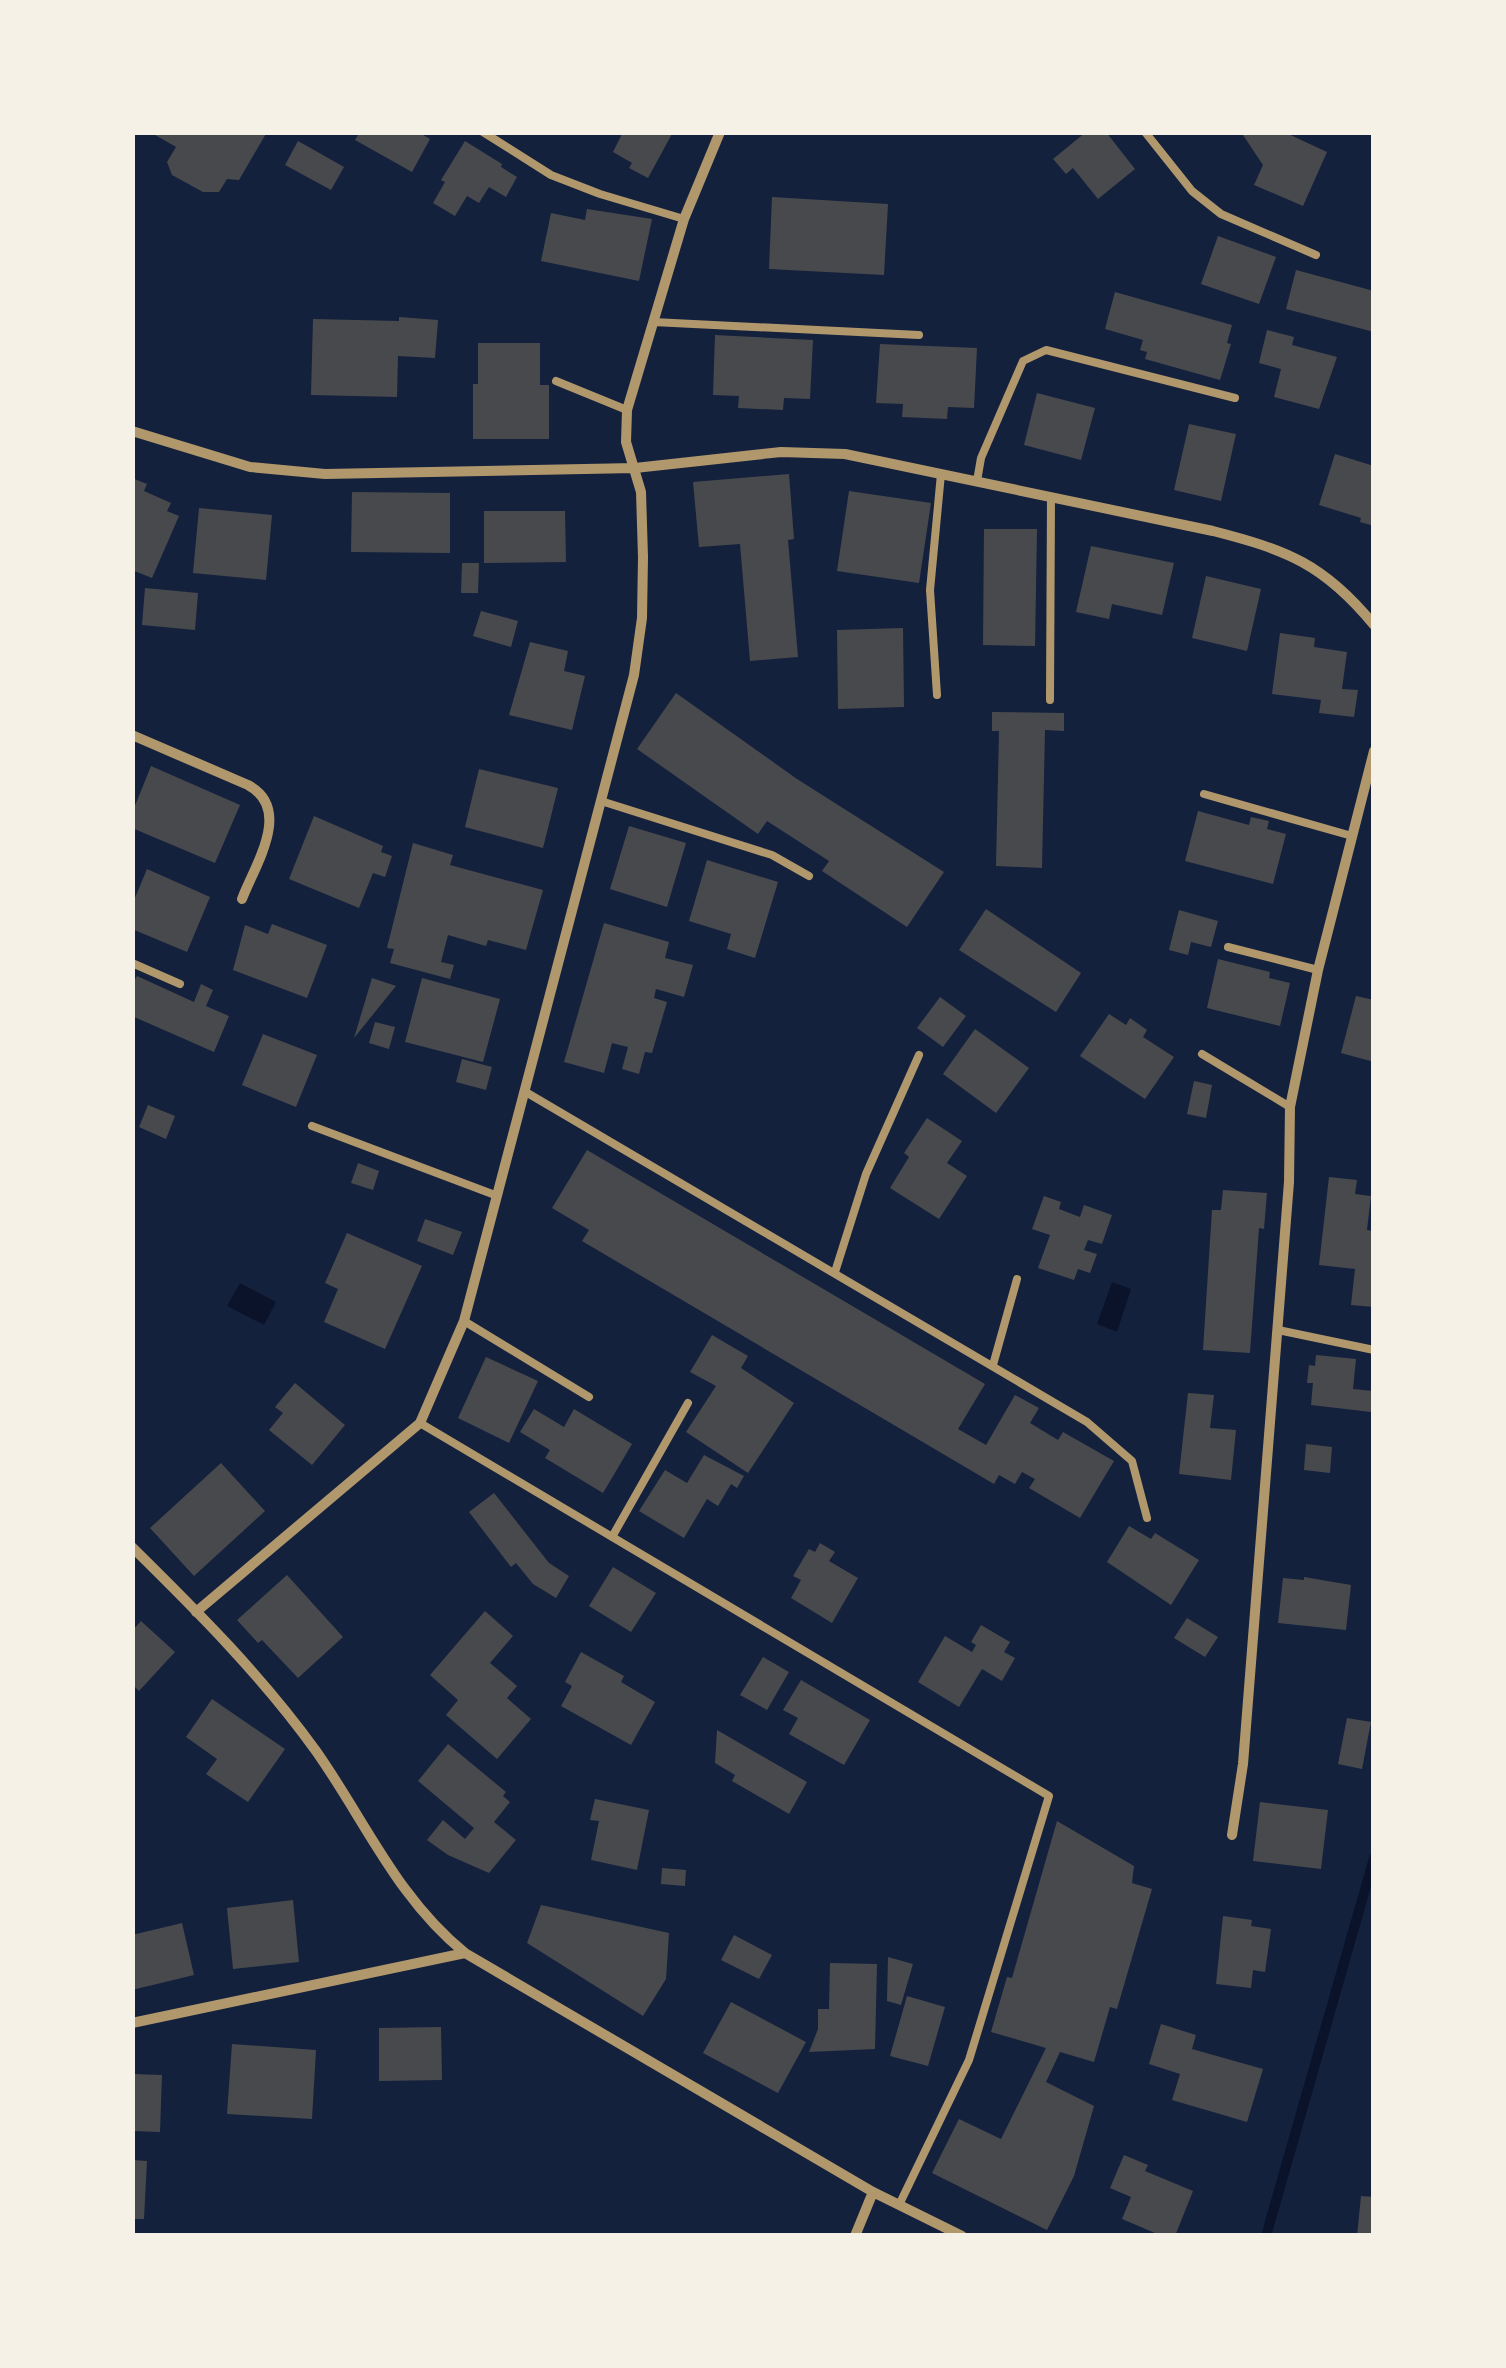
<svg xmlns="http://www.w3.org/2000/svg" width="1506" height="2368" viewBox="0 0 1506 2368" font-family="'Fira Sans Condensed',sans-serif">
	<style>
		.water { fill: #0b132b }
		.lines { fill: none; stroke-linecap: round; stroke-linejoin: round }
		.stream { stroke: #0b132b; stroke-width: 10 }
		.building { fill: #48494c }
		.service { stroke: #b1986c; stroke-width: 8 }
		.minor { stroke: #b1986c; stroke-width: 10 }
	</style>
	<rect width="100%" height="100%" fill="#14213d"/>
	<path class="water" d="M1112 1282 1131 1289 1117 1332 1097 1324Z
		M240 1283 276 1302 264 1325 227 1306Z"/>
	<g class="lines">
		<path class="stream" d="M1266 2236 1374 1858"/>
	</g>
	<path class="building" d="M150 132H267L239 180 227 179 219 192H203L172 175 167 162 176 147Z
		M360 132H418L430 139 412 172 355 140Z
		M623 132H673L648 178 629 168 632 163 613 152Z
		M1086 132H1106L1135 169 1098 199 1073 168 1066 174 1053 159Z
		M1241 132H1284L1327 152 1303 206 1254 185 1263 165Z
		M298 141 344 167 331 190 285 165Z
		M465 141 502 164 501 167 517 177 506 197 489 187 479 203 467 196 455 216 433 203 445 182 441 180Z
		M772 197 888 204 884 275 769 269Z
		M587 209 652 219 639 281 541 261 551 213 585 220Z
		M1218 236 1276 257 1259 304 1201 284Z
		M1296 270 1374 291V332L1286 309Z
		M1115 292 1232 325 1227 343 1231 344 1220 380 1145 359 1147 352 1140 350 1143 340 1105 329Z
		M399 317 438 320 435 358 398 356 397 397 311 395 313 319 399 321Z
		M1267 330 1294 337 1292 345 1337 357 1319 409 1274 397 1281 369 1259 363Z
		M715 335 813 340 810 399 784 398 783 410 738 408 739 396 713 395Z
		M478 343H540V385H549V439H473V384H478Z
		M880 344 977 348 974 408 948 407 947 419 902 417 903 404 876 403Z
		M1037 393 1095 408 1081 460 1024 445Z
		M1189 424 1236 434 1221 501 1174 490Z
		M1335 454 1374 466V526L1360 522 1361 518 1319 505Z
		M789 474 794 539 788 540 798 657 750 661 740 544 699 547 693 482Z
		M132 478 147 484 144 491 171 503 167 511 179 516 152 578 132 570Z
		M849 491 931 503 919 583 837 571Z
		M352 492 450 493V553L351 552Z
		M199 508 272 515 266 580 193 573Z
		M484 511H565L566 562 484 563Z
		M984 529H1037L1035 646 983 645Z
		M1091 546 1174 563 1162 615 1112 604 1109 619 1076 612Z
		M462 563H479L478 593H461Z
		M1206 576 1261 589 1247 651 1192 638Z
		M145 588 198 593 195 630 142 625Z
		M481 611 518 621 511 647 473 636Z
		M903 628 904 707 838 709 837 630Z
		M1280 633 1315 638 1314 647 1347 652 1342 689 1358 690 1354 717 1319 713 1321 700 1272 694Z
		M530 642 568 651 564 671 585 676 572 730 509 715Z
		M676 693 797 779 944 872 907 927 822 871 829 861 767 821 758 834 637 749Z
		M992 712 1064 713V731L1045 730 1042 868 996 866 999 731H992Z
		M151 766 240 805 215 863 132 828V813Z
		M479 769 558 788 543 848 465 827Z
		M1198 811 1249 825 1251 817 1269 821 1267 829 1286 834 1273 884 1185 861Z
		M314 816 383 846 381 852 392 856 385 877 373 873 359 908 289 879Z
		M629 826 686 843 667 907 610 889Z
		M413 843 453 855 450 865 543 890 526 950 488 940 486 946 448 935 441 962 454 965 450 979 390 963 394 949 387 948Z
		M707 860 778 882 755 958 727 949 731 934 689 921Z
		M147 869 210 897 187 952 132 929V905Z
		M986 909 1081 973 1056 1012 959 950Z
		M1179 910 1218 921 1211 947 1191 942 1188 955 1169 950Z
		M604 923 669 942 665 958 693 965 684 997 656 989 654 998 667 1002 652 1053 645 1052 639 1074 622 1069 628 1047 612 1043 604 1073 564 1062Z
		M272 924 327 945 307 998 233 970 245 925 268 934Z
		M1218 959 1270 972 1269 978 1290 983 1280 1026 1207 1008Z
		M137 976 194 1002 201 984 213 990 206 1006 229 1016 214 1052 132 1016V985Z
		M372 978 396 986 354 1038Z
		M422 978 500 999 483 1062 405 1042Z
		M1356 996 1374 1000V1062L1341 1053Z
		M940 997 966 1016 943 1047 917 1028Z
		M1109 1014 1126 1025 1130 1018 1147 1030 1143 1037 1174 1057 1145 1099 1080 1056Z
		M375 1022 395 1027 389 1049 369 1043Z
		M975 1029 1029 1068 996 1113 943 1074Z
		M263 1034 317 1055 296 1107 242 1085Z
		M462 1059 492 1067 486 1090 456 1082Z
		M1194 1081 1212 1085 1206 1118 1187 1114Z
		M148 1105 175 1116 166 1139 139 1127Z
		M927 1118 962 1141 947 1163 967 1176 939 1219 890 1188 909 1157 904 1153Z
		M587 1150 985 1384 958 1429 986 1445 1015 1395 1039 1408 1030 1423 1058 1440 1063 1432 1114 1461 1080 1518 1029 1488 1035 1479 1022 1472 1015 1484 999 1475 994 1484 582 1241 589 1230 552 1208Z
		M358 1163 379 1171 373 1190 351 1183Z
		M1329 1177 1357 1180 1355 1194 1371 1196 1367 1230 1374 1231V1307L1351 1305 1355 1269 1319 1265Z
		M1223 1190 1267 1193 1264 1229 1259 1228 1250 1353 1203 1350 1212 1210H1221Z
		M1044 1196 1061 1202 1059 1209 1080 1217 1084 1205 1112 1215 1102 1244 1088 1240 1084 1250 1097 1254 1090 1273 1078 1269 1074 1280 1038 1268 1050 1235 1032 1229Z
		M425 1219 462 1232 453 1255 417 1241Z
		M347 1233 422 1266 385 1349 324 1322 338 1289 325 1283Z
		M712 1335 748 1356 741 1368 794 1403 748 1473 686 1432 716 1386 690 1372Z
		M1316 1355 1356 1359 1353 1389 1373 1391 1371 1412 1311 1405 1313 1383H1307L1309 1365 1315 1366Z
		M486 1357 538 1381 509 1443 458 1418Z
		M295 1383 345 1425 312 1465 269 1430 283 1413 275 1407Z
		M1188 1393 1214 1395 1210 1428 1236 1430 1231 1480 1179 1474Z
		M534 1409 564 1427 574 1409 632 1444 603 1493 545 1458 550 1450 520 1432Z
		M1306 1444 1332 1447 1330 1473 1304 1470Z
		M704 1455 744 1476 737 1488 731 1484 718 1506 707 1499 684 1538 639 1511 665 1470 687 1483Z
		M221 1463 265 1511 194 1576 150 1528Z
		M494 1493 549 1563 569 1576 556 1598 533 1584 516 1563 511 1567 469 1512Z
		M1129 1526 1151 1539 1155 1533 1199 1560 1171 1605 1107 1562Z
		M820 1543 835 1552 829 1561 858 1578 832 1623 791 1598 801 1580 793 1576 809 1549 815 1552Z
		M613 1567 656 1593 631 1632 589 1606Z
		M287 1575 343 1637 298 1678 262 1640 258 1643 237 1620Z
		M1304 1577 1351 1585 1346 1630 1278 1623 1283 1578 1304 1580Z
		M485 1611 513 1636 490 1663 517 1686 507 1698 531 1719 497 1759 446 1715 458 1700 430 1675Z
		M1187 1618 1218 1637 1205 1657 1174 1638Z
		M141 1621 175 1652 139 1691 132 1684V1631Z
		M981 1625 1010 1642 1004 1652 1015 1658 1002 1681 982 1669 959 1707 918 1682 945 1636 972 1652 976 1645 971 1642Z
		M581 1652 624 1676 621 1682 655 1702 631 1745 561 1706 572 1686 565 1682Z
		M763 1657 789 1672 767 1710 740 1695Z
		M801 1680 870 1720 844 1765 789 1734 798 1718 783 1710Z
		M212 1699 285 1749 248 1802 206 1774 217 1759 186 1737Z
		M1347 1718 1371 1722 1362 1769 1338 1764Z
		M717 1730 807 1782 789 1814 732 1781 735 1775 715 1763Z
		M448 1744 506 1792 503 1796 510 1802 494 1822 516 1840 489 1873 448 1855 427 1840 443 1820 465 1839 474 1828 418 1781Z
		M595 1799 649 1810 637 1870 591 1860 599 1821 590 1820Z
		M1260 1802 1328 1810 1321 1869 1253 1861Z
		M1057 1821 1134 1866 1132 1883 1152 1889 1117 2009 1110 2007 1094 2062 1060 2052 1046 2082 1094 2106 1074 2176 1047 2230 932 2173 959 2119 1001 2139 1046 2048 991 2032 1007 1977 1012 1978Z
		M662 1868 686 1870 685 1886 661 1884Z
		M293 1900 299 1962 233 1969 227 1908Z
		M541 1905 669 1933 666 1979 643 2016 527 1943Z
		M1223 1916 1252 1920 1251 1926 1271 1929 1265 1972 1253 1970 1251 1988 1216 1984Z
		M182 1923 194 1975 132 1990V1935Z
		M734 1935 772 1955 759 1979 721 1960Z
		M888 1957 913 1964 901 2005 887 2001Z
		M830 1963 877 1964 875 2049 809 2052 818 2029V2009H829Z
		M907 1996 945 2007 928 2066 890 2056Z
		M731 2002 806 2042 778 2093 703 2053Z
		M1161 2024 1196 2035 1192 2049 1263 2069 1247 2122 1172 2100 1180 2074 1149 2064Z
		M441 2027 442 2080 379 2081V2028Z
		M232 2044 316 2050 312 2119 227 2114Z
		M132 2074 162 2075 160 2132 132 2131Z
		M1124 2155 1148 2165 1145 2171 1193 2191 1175 2236H1162L1122 2219 1131 2197 1110 2188Z
		M132 2160 147 2161 144 2219H132Z
		M1361 2196 1374 2197V2236H1357Z"/>
	<g class="lines">
		<path class="service" d="M483 132 551 175 600 194 684 219
			M1145 132 1192 191 1221 214 1316 255
			M653 322 919 335
			M556 381 627 410
			M977 481 981 458 1023 361 1046 350 1235 398
			M937 695 930 590 941 474
			M1050 700 1051 497
			M1204 794 1352 836
			M601 801 772 855 809 876
			M1228 947 1318 970
			M132 963 180 984
			M1202 1054 1290 1107
			M524 1091 1087 1422 1132 1461 1147 1518
			M312 1126 495 1195
			M835 1272 866 1174 919 1055
			M464 1321 589 1397
			M1278 1330 1374 1350
			M993 1365 1017 1279
			M420 1423 1049 1796 969 2060 899 2205
			M612 1537 688 1403"/>
		<path class="minor" d="M132 431 250 467 325 474 635 468 781 452 845 454 1213 531C1287 550 1324 564 1374 625
			M132 735 248 785C293 809 255 865 242 899
			M132 1547C197 1611 263 1677 316 1751 366 1822 397 1898 465 1953L873 2192 962 2236
			M196 1612 420 1423 464 1321 634 675 642 618 643 557 641 492 626 442 627 410 684 219 720 132
			M1232 1835 1243 1764 1289 1182 1290 1107 1318 970 1374 751
			M132 2023 465 1953
			M855 2236 873 2192"/>
	</g>
	<rect width="1506" height="2368" fill="none" stroke="#f6f1e7" stroke-width="270"/>
</svg>
